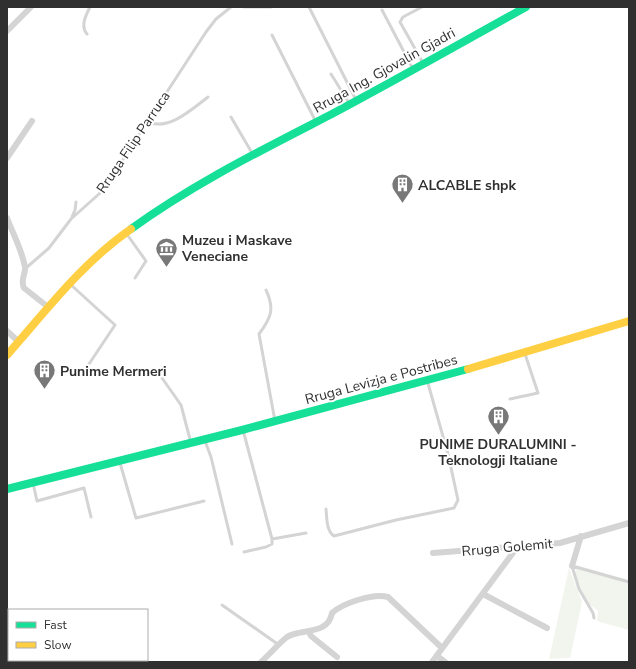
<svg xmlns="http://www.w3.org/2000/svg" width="636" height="669" viewBox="0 0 636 669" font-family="'Nunito Sans',sans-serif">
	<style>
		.green { fill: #f2f5ed }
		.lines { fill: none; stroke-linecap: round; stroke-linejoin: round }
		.lane { stroke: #d4d4d4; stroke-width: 3 }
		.street { stroke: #d4d4d4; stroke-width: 6 }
		.fast { stroke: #16e098; stroke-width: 8 }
		.slow { stroke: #ffcf43; stroke-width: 8 }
		.labels { text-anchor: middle; stroke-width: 4; stroke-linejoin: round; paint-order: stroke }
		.street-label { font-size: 14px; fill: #303030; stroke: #fff }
		.poi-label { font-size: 14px; font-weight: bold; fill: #303030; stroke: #fff; text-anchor: start }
	</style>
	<rect width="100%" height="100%" fill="#fff"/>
	<path class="green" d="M576 565 629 580V630L597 621 598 611C596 608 591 606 588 604 582 597 574 574 576 565Z
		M569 568 582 602 570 658 549 659Z"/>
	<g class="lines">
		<path class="lane" d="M244 7H271
			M309 7 356 100
			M422 7 403 17 400 22 423 63
			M382 10 413 69
			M87 34C80 26 86 15 90 7
			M272 35 315 120
			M331 74 349 103
			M231 117 252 153
			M148 122C169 131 192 109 208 97
			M72 217 75 210 76 202
			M126 233 146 261 135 278
			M26 268 49 248 71 219 99 194 107 184 206 32 216 19 231 7
			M70 284 115 325 89 364
			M266 290C275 309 271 318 259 334L275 421
			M162 378 181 405 191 443
			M510 399 538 393 525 354
			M243 430 272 539V544L266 547 244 552
			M205 441 211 457 232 544
			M120 463 136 518 204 501
			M33 483 37 501 84 488 91 517
			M326 509C327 517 326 531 334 536L396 520 454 508 458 500 448 454 427 380
			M272 539 306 533
			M572 566 629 582
			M572 566 579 589 593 613 594 618
			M222 605 279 645"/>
		<path class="street" d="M7 31 31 7
			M7 158 32 121
			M7 218C13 234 22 250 25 267 26 274 20 279 24 288L48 307
			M7 331 19 342
			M433 553 560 543 629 523
			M572 566 581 536
			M483 594 547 628
			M309 632 311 636 337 657
			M437 656 445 662
			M261 662C270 654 278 644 287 637 300 628 328 636 332 613 343 603 373 593 388 597L442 648
			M432 662 518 546"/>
		<path class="fast" d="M131 229C193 184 262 150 330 115 396 80 461 43 526 7
			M7 489 242 430 468 369"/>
		<path class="slow" d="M7 355C46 311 82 263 131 229
			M468 369 629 321"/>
	</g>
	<defs>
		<symbol id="building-pin" viewBox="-11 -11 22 30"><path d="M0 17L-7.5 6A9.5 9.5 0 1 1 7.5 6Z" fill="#787878" stroke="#fff"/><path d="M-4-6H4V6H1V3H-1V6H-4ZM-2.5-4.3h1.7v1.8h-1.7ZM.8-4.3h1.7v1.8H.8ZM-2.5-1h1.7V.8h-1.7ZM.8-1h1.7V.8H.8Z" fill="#fff"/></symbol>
		<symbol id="museum-pin" viewBox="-11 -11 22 30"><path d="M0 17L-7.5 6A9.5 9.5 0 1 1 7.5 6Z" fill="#787878" stroke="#fff"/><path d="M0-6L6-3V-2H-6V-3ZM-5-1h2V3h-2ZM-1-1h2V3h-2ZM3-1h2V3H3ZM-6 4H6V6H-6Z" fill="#fff"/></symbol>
	</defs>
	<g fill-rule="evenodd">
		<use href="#building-pin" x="390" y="172" width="25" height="34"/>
		<use href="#museum-pin" x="154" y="236" width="25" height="34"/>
		<use href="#building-pin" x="32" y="358" width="25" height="34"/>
		<use href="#building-pin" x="486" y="404" width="25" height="34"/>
	</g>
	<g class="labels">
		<g class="street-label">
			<text transform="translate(384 70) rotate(-29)" y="5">Rruga Ing. Gjovalin Gjadri</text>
			<text transform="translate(133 142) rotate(-56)" y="5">Rruga Filip Parruca</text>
			<text transform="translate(381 379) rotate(-15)" y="5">Rruga Levizja e Postribes</text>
			<text transform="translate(507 547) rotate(-5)" y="5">Rruga Golemit</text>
		</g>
		<g class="poi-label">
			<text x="418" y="190">ALCABLE shpk</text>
			<text x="182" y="245">Muzeu i Maskave<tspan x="182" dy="16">Veneciane</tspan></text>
			<text x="60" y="376">Punime Mermeri</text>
			<text x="498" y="449" text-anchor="middle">PUNIME DURALUMINI -<tspan x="498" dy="16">Teknologji Italiane</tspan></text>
		</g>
	</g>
	<rect width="636" height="669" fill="none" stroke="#303030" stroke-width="16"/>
	<rect x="8" y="609" width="140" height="52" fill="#ffffff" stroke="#acacac"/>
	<rect x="16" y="622" width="20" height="6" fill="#16e098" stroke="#acacac"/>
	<text x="44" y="629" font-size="12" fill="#303030">Fast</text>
	<rect x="16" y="642" width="20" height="6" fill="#ffcf43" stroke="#acacac"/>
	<text x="44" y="649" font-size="12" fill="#303030">Slow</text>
</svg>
